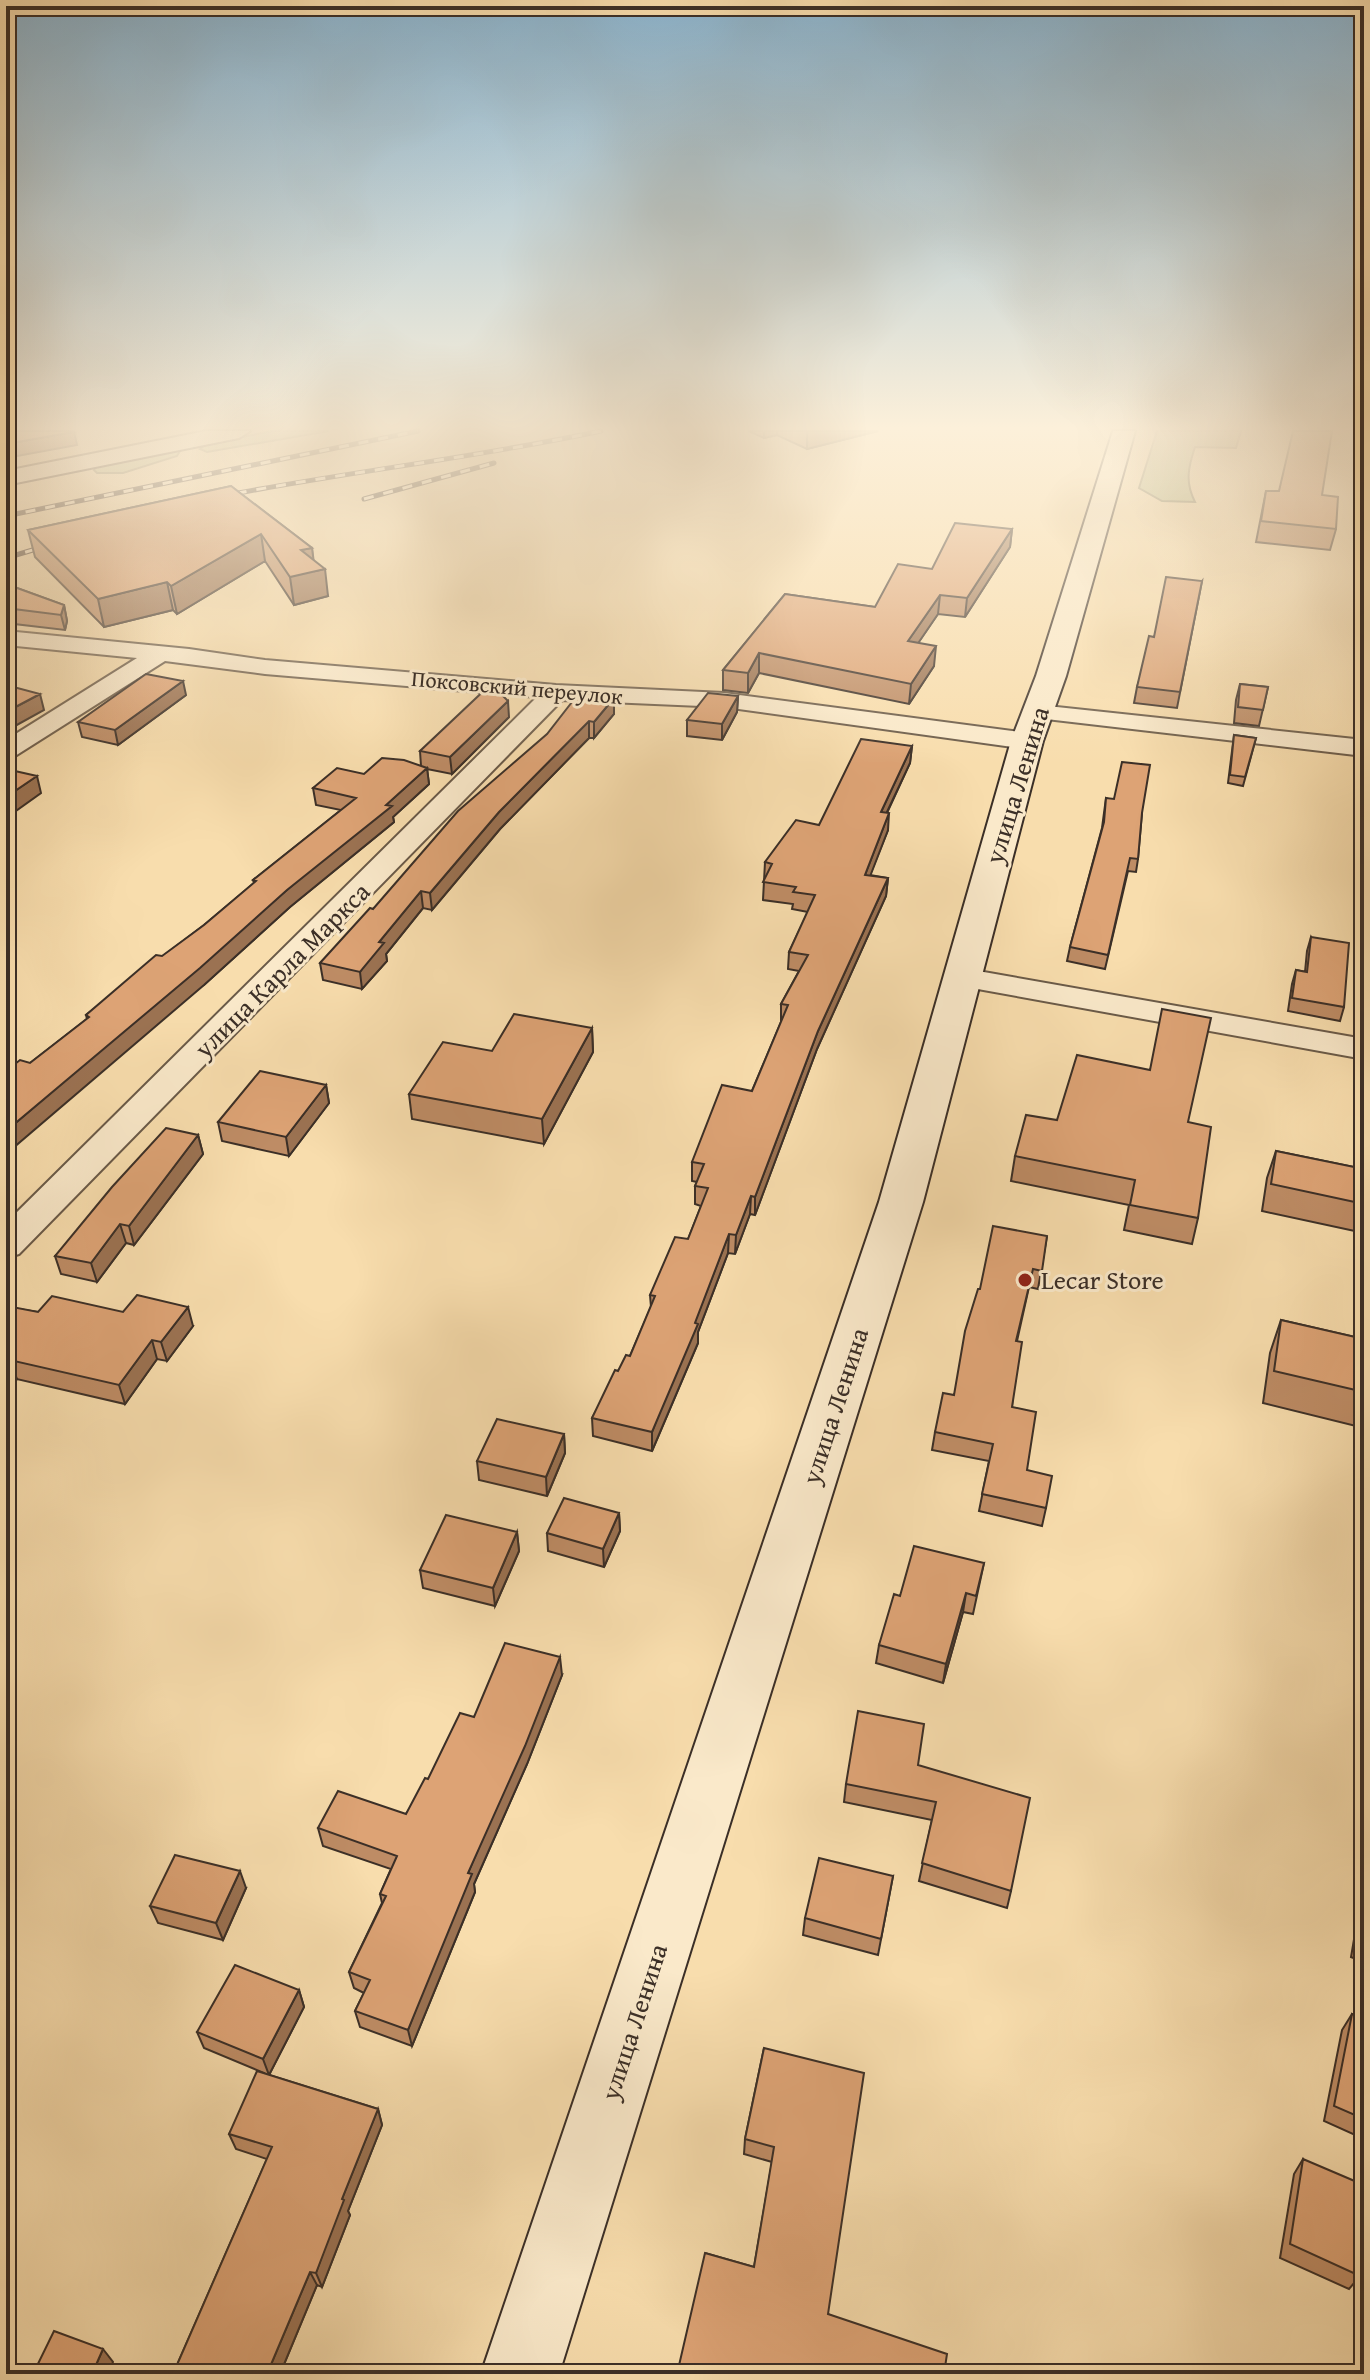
<svg xmlns="http://www.w3.org/2000/svg" width="1370" height="2380" viewBox="0 0 1370 2380" font-family="'Gentium Book Plus',serif">
	<style>
		.green { fill: #bac28c; stroke: #7a785a; stroke-width: 2 }
		.lines { fill: none; stroke-linecap: round; stroke-linejoin: round }
		.street-casing { stroke: #6a5a48; stroke-width: 4 }
		.secondary-casing { stroke: #3b2f27; stroke-width: 4 }
		.street { fill: #fae9ca; fill-rule: evenodd }
		.secondary { fill: #fae9ca; fill-rule: evenodd }
		.rail-casing { stroke: #3b2f27; stroke-width: 5 }
		.rail { stroke: #fae9ca; stroke-width: 3; stroke-dasharray: 10; stroke-linecap: butt }
		.wall { fill: #be8c65; stroke: #3b2f27; stroke-width: 2 }
		.shaded-wall { fill: #9b7252; stroke: #3b2f27; stroke-width: 2 }
		.building { fill: #dda375; stroke: #3b2f27; stroke-width: 2 }
		.poi-dot { fill: #8f2418; stroke: #fae9ca; stroke-width: 3 }
		.labels { text-anchor: middle; stroke-width: 6; stroke-linejoin: round; paint-order: stroke }
		.far-street-label { font-size: 22px; fill: #3b2f27; stroke: #fae9ca }
		.street-label { font-size: 26px; fill: #3b2f27; stroke: #fae9ca }
		.poi-label { font-size: 26px; fill: #3b2f27; stroke: #fae9ca; text-anchor: start }
	</style>
	<rect width="100%" height="100%" fill="#f8ddad"/>
	<filter id="stains"><feTurbulence type="fractalNoise" baseFrequency=".0025" numOctaves="4"/><feColorMatrix values="0 0 0 0 .2 0 0 0 0 .09 0 0 0 0 .02 0 0 0 .5 -.17"/></filter>
	<radialGradient id="worn" r=".72"><stop offset=".6" stop-color="#630" stop-opacity="0"/><stop offset="1" stop-color="#630" stop-opacity=".3"/></radialGradient>
	<path class="green" d="M272 431H329L207 452 200 449 206 444Z
		M1157 431H1241L1236 448 1195 447C1188 468 1185 482 1195 502L1162 501 1139 488Z
		M174 450 180 451 177 456 123 473H97L94 470 97 465Z"/>
	<g class="lines">
		<defs>
			<path id="street" d="M6 631 189 649 265 660 556 685 724 693 1027 733 1036 736 1040 741 1036 746 1027 749 724 707 562 700 19 1254 6 1258V1223L537 697 265 674 165 661 15 756 6 759V740L137 658 6 645Z
				M1038 705 1364 740V756L1029 717 1026 712 1029 707Z
				M961 968 1364 1039V1059L950 984 945 977 950 970Z"/>
			<path id="secondary" d="M206 431H250L239 438 6 485V471Z
				M1113 431H1135L1066 676 1043 741 923 1202 559 2374H481L879 1202 1011 741 1036 676Z"/>
		</defs>
		<use href="#street" class="street-casing"/>
		<use href="#secondary" class="secondary-casing"/>
		<use href="#street" class="street"/>
		<use href="#secondary" class="secondary"/>
		<defs>
			<path id="rail" d="M217 497C345 472 474 458 601 431
				M364 499 494 463
				M6 516 418 431
				M6 558 56 543"/>
		</defs>
		<use href="#rail" class="rail-casing"/>
		<use href="#rail" class="rail"/>
	</g>
	<path class="wall" d="M749 431H878L807 449 777 435 764 438Z
		M231 486 312 548 313 560 328 596 294 605 265 561 177 614 173 610 104 627 35 557 28 530Z
		M1266 491 1322 495 1336 529 1330 550 1256 542Z
		M1012 529 1010 547 965 617 938 614 918 643 934 666 909 704 759 673 748 693 723 690V670L785 594 875 607 932 569Z
		M1202 581 1177 708 1134 703 1137 687 1154 637Z
		M6 584 64 605 67 621 65 630 6 623Z
		M1240 684 1268 687 1259 726 1234 723 1236 700Z
		M186 695 118 745 82 737 78 722Z
		M738 696 737 712 722 740 687 736V720Z
		M614 698V714L594 738H589L500 829 432 910 423 908 386 954 387 961 362 989 323 980 320 963 373 909Z
		M1361 700H1364V739L1359 736 1358 711Z
		M509 717 452 774 427 769 429 784 393 817 394 822 290 907 204 985 30 1063 87 1019 86 1015 204 925 254 883 253 880 341 810 316 805 313 788 364 774 421 766 420 751Z
		M1234 735 1256 738 1243 786 1228 783Z
		M912 746 910 763 887 813 888 830 870 875 888 878 886 896 817 1049 755 1215 750 1214 735 1254 728 1253 698 1332V1343L652 1451 593 1436 592 1418 618 1371 630 1356 651 1307 650 1295 688 1239 701 1206 695 1204V1186L697 1182 692 1181V1162L752 1091 781 1022V1004L799 971 788 969 789 952 808 912 792 909 793 904 763 900 765 862 819 825Z
		M1364 747V798L1361 759Z
		M1106 798 1142 813 1138 859 1136 872 1128 871 1105 969 1067 961 1070 947 1102 828Z
		M1311 937 1344 1007 1340 1021 1288 1011 1292 984 1296 970 1305 972 1307 951Z
		M592 1028 593 1052 544 1144 412 1119 409 1094 492 1051Z
		M326 1085 329 1103 289 1156 222 1141 218 1122Z
		M1057 1120 1188 1122 1198 1218 1192 1244 1124 1230 1129 1205 1011 1181 1015 1156Z
		M198 1135 203 1154 134 1245 126 1243 97 1282 61 1274 55 1256Z
		M1276 1151 1364 1169V1233L1262 1211 1267 1178Z
		M1047 1236 1038 1289 1029 1287 1017 1341 1012 1407 1027 1470 1046 1508 1042 1526 979 1511 989 1461 932 1450 935 1432 954 1395Z
		M6 1307 38 1312H123L193 1326 167 1361 157 1359 125 1404 17 1379 6 1393Z
		M1281 1320 1364 1339V1428L1263 1403 1270 1353Z
		M564 1434 565 1453 547 1496 479 1480 477 1461Z
		M619 1513 620 1531 604 1567 548 1551 547 1533Z
		M517 1532 519 1551 495 1606 423 1588 420 1570Z
		M984 1563 973 1614 963 1612 943 1683 876 1663 879 1645 900 1596Z
		M562 1675 527 1764 474 1884 475 1892 412 2046 360 2027 355 2011 364 1993 354 1988 349 1972 382 1903 380 1894 391 1869 323 1846 318 1828 406 1814 474 1717Z
		M918 1765 1011 1891 1007 1908 919 1881 932 1820 844 1802 846 1784Z
		M893 1876 878 1955 803 1935 805 1918Z
		M1364 1880V1962L1351 1957Z
		M246 1888 223 1940 158 1923 150 1906Z
		M299 1990 304 2007 269 2075 378 2109 382 2125 348 2211 350 2215 322 2287 317 2285 280 2374H173L267 2159 236 2149 229 2134 264 2073 204 2048 197 2032Z
		M1352 2014 1364 2019V2139L1324 2121 1342 2030Z
		M764 2048 828 2314 944 2374 705 2253 754 2267 772 2162 744 2154 745 2139Z
		M1303 2159 1360 2276 1349 2289 1280 2258 1294 2174Z"/>
	<path class="shaded-wall" d="M764 431H777V435L764 438Z
		M807 431H878L807 449Z
		M74 432 77 445 6 458V444Z
		M1012 529 1010 547 965 617 967 598Z
		M261 534 265 561 177 614 171 586Z
		M312 548 315 571 325 569 328 596 294 605 290 577 301 550Z
		M167 582 173 610 104 627 98 599Z
		M940 595 938 614 906 661 908 641Z
		M64 605 67 621 65 630 61 615Z
		M936 646 934 666 909 704 911 684Z
		M759 653V673L748 693V673Z
		M183 681 186 695 118 745 115 730Z
		M40 694 44 710 6 731V712Z
		M738 696 737 712 722 740V724Z
		M614 698V714L594 738V722Z
		M508 701 509 717 452 774 450 757Z
		M589 721V738L500 829 432 910 430 893 499 812Z
		M912 746 910 763 879 829 881 812Z
		M427 768 429 784 393 817 394 822 290 907 204 985 6 1154V1131L386 805Z
		M37 776 41 793 6 818V797Z
		M889 813 888 830 864 892 865 875Z
		M888 878 886 896 817 1049 755 1215V1197L818 1031Z
		M421 891 423 908 386 954 387 961 362 989 360 972 379 942Z
		M592 1028 593 1052 544 1144 542 1119Z
		M326 1085 329 1103 289 1156 286 1137Z
		M198 1135 203 1154 134 1245 129 1226Z
		M751 1196 750 1214 735 1254 736 1235Z
		M120 1224 126 1243 97 1282 91 1263Z
		M729 1234 728 1253 698 1332V1343L652 1451V1432Z
		M188 1307 193 1326 167 1361 161 1342Z
		M152 1340 157 1359 125 1404 119 1385Z
		M10 1360 17 1379 6 1393V1365Z
		M564 1434 565 1453 547 1496 546 1477Z
		M619 1513 620 1531 604 1567 603 1549Z
		M517 1532 519 1551 495 1606 493 1588Z
		M966 1593 963 1612 943 1683 946 1664Z
		M560 1657 562 1675 527 1764 474 1884 475 1892 412 2046 408 2030 468 1873Z
		M240 1871 246 1888 223 1940 216 1923Z
		M299 1990 304 2007 269 2075 263 2059Z
		M378 2109 382 2125 348 2211 350 2215 322 2287 316 2273 342 2199Z
		M310 2272 317 2285 280 2374H267Z
		M103 2349 113 2362 108 2374H92Z"/>
	<path class="building" d="M6 431H73L74 432 6 444Z
		M1293 431H1332L1322 495 1338 497 1336 529 1261 521 1266 491H1279Z
		M231 486 312 548 301 550 325 569 290 577 261 534 171 586 167 582 98 599 28 530Z
		M955 523 1012 529 967 598 940 595 908 641 936 646 911 684 759 653 748 673 723 670 785 594 875 607 898 564 932 569Z
		M1166 577 1202 581 1180 692 1137 687 1149 636 1154 637Z
		M6 584 64 605 61 615 6 608Z
		M146 674 183 681 115 730 78 722Z
		M491 684 508 701 450 757 420 751Z
		M1240 684 1268 687 1263 710 1238 707Z
		M6 685 40 694 6 712Z
		M579 693 614 698 594 722 589 721 499 812 430 893 421 891 379 942 384 943 360 972 320 963 370 908 373 909 458 811 547 734Z
		M708 693 738 696 722 724 687 720Z
		M1361 700H1364V726L1362 725Z
		M1234 735 1256 738 1245 777 1230 775Z
		M861 739 912 746 881 812 889 813 865 875 888 878 818 1031 755 1197 751 1196 736 1235 729 1234 695 1323 698 1324 652 1432 592 1418 615 1370 618 1371 626 1355 630 1356 655 1296 650 1295 675 1237 688 1239 708 1188 695 1186 704 1164 692 1162 722 1085 752 1091 788 1005 781 1004 808 955 789 952 815 895 793 892 796 887 763 882 772 864 765 862 796 820 819 825Z
		M382 758 404 760 427 768 386 805 392 806 287 890 200 968 6 1131V1071L20 1060 30 1063 89 1017 86 1015 156 955 162 956 204 925 256 881 253 880 356 798 313 788 337 768 364 774Z
		M1122 762 1150 765 1142 813 1138 859 1130 858 1108 955 1070 947 1104 822 1106 798 1114 799Z
		M6 769 37 776 6 797Z
		M1311 937 1349 943 1344 1007 1292 998 1296 970 1307 972Z
		M1162 1009 1211 1018 1188 1122 1211 1127 1198 1218 1130 1205 1135 1180 1015 1156 1026 1115 1057 1120 1077 1055 1150 1070Z
		M514 1014 592 1028 542 1119 409 1094 443 1042 492 1051Z
		M260 1071 326 1085 286 1137 218 1122Z
		M166 1128 198 1135 129 1226 120 1224 91 1263 55 1256 112 1187Z
		M1276 1151 1364 1169V1204L1271 1184Z
		M993 1226 1047 1236 1042 1271 1033 1269 1016 1341 1022 1342 1012 1407 1036 1412 1027 1470 1052 1476 1046 1508 982 1494 993 1444 935 1432 943 1393 954 1395 965 1331 978 1289H980Z
		M137 1295 188 1307 161 1342 152 1340 119 1385 10 1360 6 1365V1307L7 1306 38 1312 52 1296 123 1312Z
		M1281 1320 1364 1339V1392L1274 1371Z
		M497 1419 564 1434 546 1477 477 1461Z
		M564 1498 619 1513 603 1549 547 1533Z
		M446 1515 517 1532 493 1588 420 1570Z
		M914 1546 984 1563 976 1596 966 1593 946 1664 879 1645 894 1594 900 1596Z
		M505 1643 560 1657 525 1746 468 1873 472 1874 408 2030 355 2011 370 1980 349 1972 386 1896 380 1894 397 1856 318 1828 338 1791 406 1814 425 1778 428 1779 460 1713 474 1717Z
		M858 1711 924 1724 918 1765 1030 1798 1011 1891 922 1863 936 1802 846 1784Z
		M175 1855 240 1871 216 1923 150 1906Z
		M819 1858 893 1876 881 1939 805 1918Z
		M1364 1919V1941L1361 1940Z
		M235 1965 299 1990 263 2059 197 2032Z
		M1352 2014 1364 2019V2119L1334 2106Z
		M764 2048 864 2073 828 2314 947 2354 944 2374H677L705 2253 754 2267 774 2147 745 2139Z
		M257 2071 378 2109 342 2199 344 2200 316 2273 310 2272 267 2374H173L272 2147 229 2134Z
		M1303 2159 1364 2185V2245L1360 2276 1290 2244Z
		M54 2331 103 2349 92 2374H33Z
		M158 2369 171 2374H155Z"/>
	<linearGradient id="sky" x2="0" y2="1"><stop stop-color="#8bb6d2"/><stop offset="0.56" stop-color="#fcf0da"/><stop offset="1" stop-color="#fcf0da" stop-opacity="0"/></linearGradient>
	<rect width="1370" height="764" fill="url(#sky)"/>
	<circle class="poi-dot" cx="1025" cy="1280" r="8"/>
	<g class="labels">
		<g class="far-street-label">
			<text transform="translate(517 687) rotate(5)" y="8">Поксовский переулок</text>
		</g>
		<g class="street-label">
			<text transform="translate(1017 785) rotate(-73)" y="9">улица Ленина</text>
			<text transform="translate(282 970) rotate(-45)" y="9">улица Карла Маркса</text>
			<text transform="translate(835 1406) rotate(-72)" y="9">улица Ленина</text>
			<text transform="translate(634 2022) rotate(-72)" y="9">улица Ленина</text>
		</g>
		<g class="poi-label">
			<text x="1041" y="1289">Lecar Store</text>
		</g>
	</g>
	<rect width="1370" height="2380" fill="none" stroke="#f8ddad" stroke-width="32"/>
	<rect x="8" y="8" width="1354" height="2364" fill="none" stroke="#3b2f27" stroke-width="4"/>
	<rect x="16" y="16" width="1338" height="2348" fill="none" stroke="#3b2f27" stroke-width="2"/>
	<rect width="100%" height="100%" filter="url(#stains)"/>
	<rect width="100%" height="100%" fill="url(#worn)"/>
</svg>
